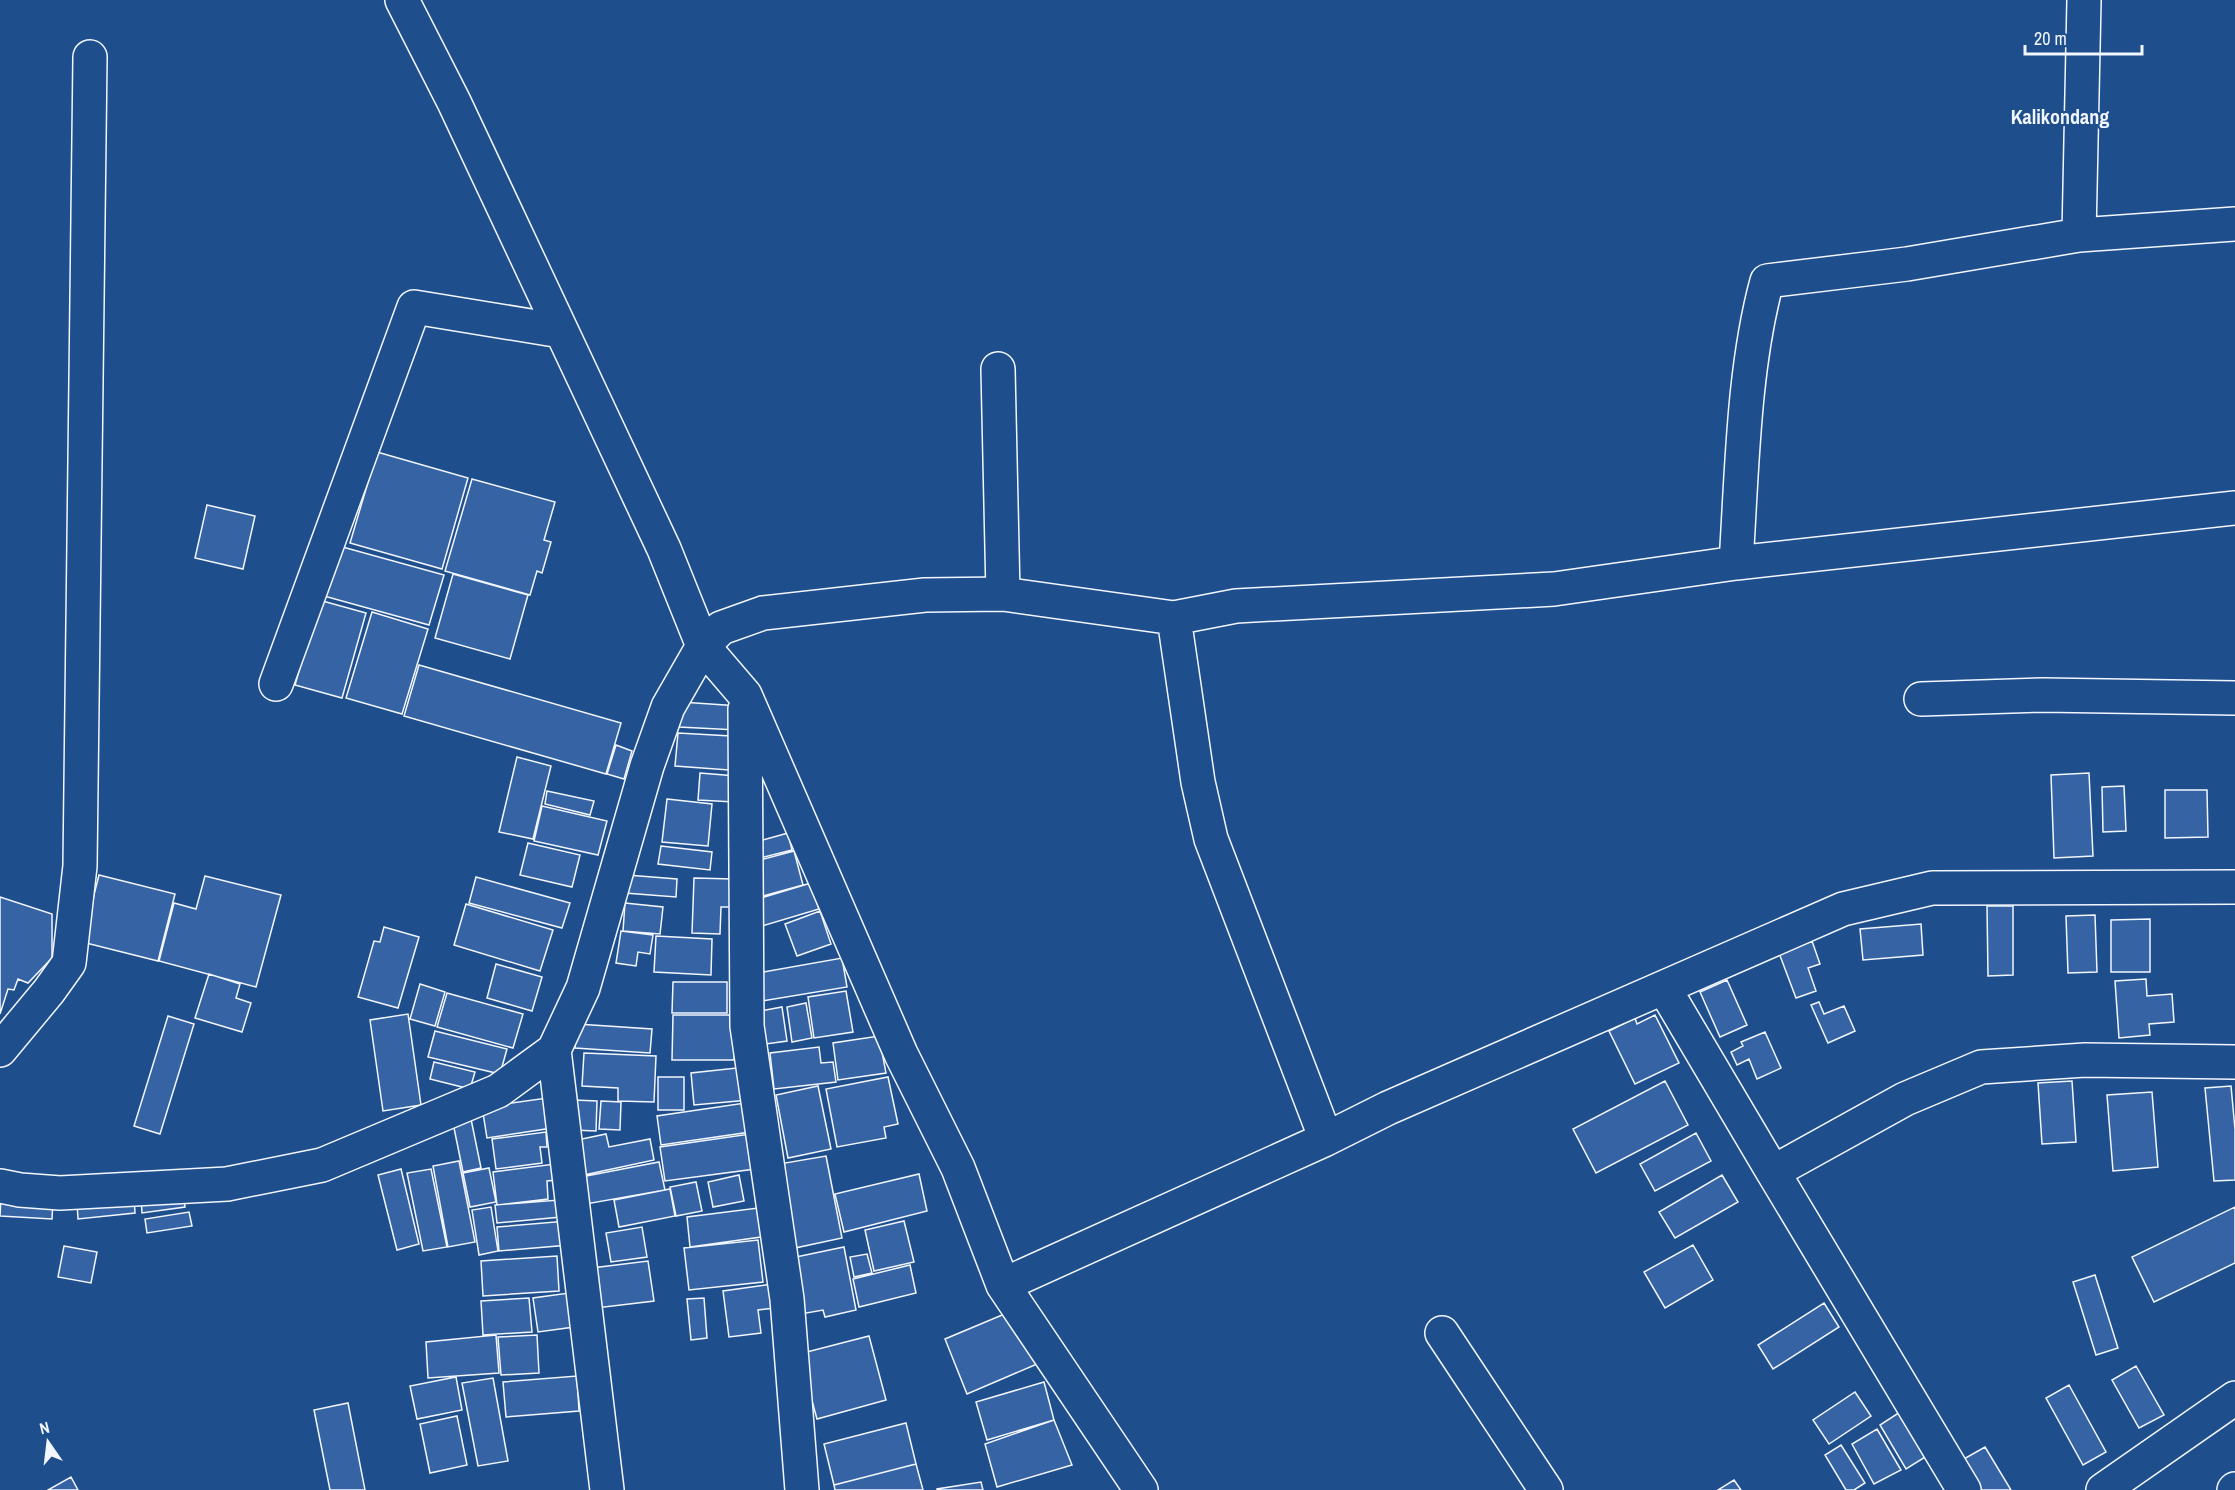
<svg xmlns="http://www.w3.org/2000/svg" width="2235" height="1490" viewBox="0 0 2235 1490" font-family="'Archivo Narrow',sans-serif">
	<style>
		.building { fill: #3563a3; stroke: #f2f6ff; stroke-width: 1.5 }
		.lines { fill: none; stroke-linecap: round; stroke-linejoin: round }
		.minor-casing { stroke: #f2f6ff; stroke-width: 36 }
		.highway-casing { stroke: #f2f6ff; stroke-width: 36 }
		.minor { stroke: #1f4e8c; stroke-width: 33 }
		.highway { stroke: #1f4e8c; stroke-width: 33 }
		.labels { text-anchor: middle; stroke-width: 4.5; stroke-linejoin: round; paint-order: stroke }
		.quarter-label { font-size: 20px; font-weight: bold; fill: #f2f6ff; stroke: #1f4e8c }
	</style>
	<rect width="100%" height="100%" fill="#1f4e8c"/>
	<path class="building" d="M377 452 468 478 442 569 350 543Z
		M472 479 555 502 544 540 551 542 542 573 537 571 530 595 445 571Z
		M207 505 255 516 243 569 195 558Z
		M339 546 444 575 429 625 324 596Z
		M453 574 528 595 510 659 435 638Z
		M319 600 366 613 342 698 295 685Z
		M372 612 428 629 402 714 346 698Z
		M419 665 621 723 606 774 404 716Z
		M681 702 739 706 737 730 679 727Z
		M678 733 731 736 729 770 675 766Z
		M616 745 632 751 624 779 607 774Z
		M517 757 551 766 533 839 499 832Z
		M700 773 736 776 734 802 698 800Z
		M2089 773 2093 856 2054 858 2051 775Z
		M2124 786 2126 831 2103 832 2102 787Z
		M2165 790H2207L2208 837 2165 838Z
		M547 791 594 801 590 815 545 804Z
		M667 799 712 804 708 846 662 842Z
		M542 806 607 821 598 855 534 841Z
		M788 833 792 850 756 859 752 843Z
		M528 843 580 855 572 887 520 875Z
		M661 846 712 852 710 870 658 864Z
		M794 851 803 885 759 897 749 863Z
		M99 875 175 894 158 961 82 942Z
		M627 875 677 879 676 897 625 893Z
		M205 876 281 895 256 987 159 961 174 903 196 909Z
		M476 877 570 903 562 928 469 903Z
		M694 878 733 879 732 907H721L720 934 692 933Z
		M811 883 819 909 762 926 754 900Z
		M0 897 52 914V958L28 983 18 979 14 990 8 989 0 1014Z
		M625 903 663 907 660 934 623 931Z
		M466 904 553 930 540 971 454 945Z
		M1987 906H2013V975L1988 976Z
		M820 911 831 944 797 956 785 924Z
		M2095 915 2097 972 2068 973 2066 916Z
		M2150 919V972H2111V920Z
		M1921 924 1923 955 1863 960 1860 929Z
		M384 927 419 937 398 1008 358 997 374 941 380 942Z
		M621 931 653 935 650 954 638 952 636 966 616 963Z
		M656 936 712 939 711 975 654 972Z
		M1812 941 1820 964 1808 968 1816 991 1796 998 1779 953Z
		M842 958 847 987 762 1001 758 973Z
		M496 964 542 977 532 1011 487 998Z
		M209 974 240 984 236 998 251 1003 242 1032 195 1018Z
		M2146 979 2147 996 2172 994 2174 1022 2149 1024 2150 1035 2119 1038 2115 981Z
		M1727 980 1747 1025 1720 1037 1700 992Z
		M673 982H727V1013H672Z
		M420 984 445 992 435 1026 410 1019Z
		M846 991 853 1032 814 1038 808 997Z
		M447 993 523 1014 513 1048 437 1027Z
		M1819 1002 1824 1014 1844 1006 1855 1031 1828 1043 1811 1005Z
		M806 1003 812 1038 792 1042 787 1007Z
		M782 1007 787 1041 766 1044 761 1011Z
		M408 1014 421 1105 383 1111 370 1020Z
		M673 1015H735L734 1060H672Z
		M1655 1015 1679 1063 1635 1084 1609 1031 1635 1018 1637 1024Z
		M168 1016 194 1024 160 1134 134 1126Z
		M577 1024 652 1029 650 1053 575 1048Z
		M435 1031 507 1049 500 1074 428 1057Z
		M1765 1032 1781 1068 1757 1079 1749 1059 1737 1065 1731 1052 1743 1046 1741 1042Z
		M879 1036 886 1073 838 1080 833 1043Z
		M819 1047 821 1063 833 1062 836 1082 774 1089 770 1053Z
		M584 1053 656 1056 654 1102 618 1101V1088L582 1086Z
		M434 1062 475 1072 470 1089 430 1079Z
		M746 1067 749 1100 694 1105 691 1073Z
		M658 1077H684V1110H658Z
		M888 1077 898 1124 884 1127 886 1138 837 1147 826 1089Z
		M1665 1081 1688 1125 1596 1173 1573 1129Z
		M2072 1081 2076 1142 2042 1144 2038 1083Z
		M818 1086 831 1149 788 1158 776 1095Z
		M2231 1086 2235 1129V1180L2214 1181 2205 1088Z
		M2152 1092 2158 1167 2113 1171 2107 1095Z
		M547 1098 552 1128 487 1138 482 1107Z
		M574 1100 597 1101 596 1131 573 1130Z
		M601 1101 621 1102 620 1130 599 1129Z
		M745 1103 750 1132 661 1145 657 1116Z
		M471 1119 481 1168 463 1172 453 1123Z
		M546 1132 547 1147H540L542 1163 496 1169 492 1139Z
		M1696 1133 1711 1161 1655 1191 1640 1164Z
		M606 1134 609 1147 650 1139 654 1160 584 1175 577 1140Z
		M750 1134 755 1169 665 1181 660 1147Z
		M826 1156 842 1238 795 1248 779 1164Z
		M459 1161 475 1242 448 1247 433 1166Z
		M659 1162 665 1190 586 1204 581 1177Z
		M555 1164 557 1180 547 1181 548 1199 497 1205 493 1172Z
		M489 1168 496 1202 470 1207 463 1173Z
		M401 1169 419 1244 397 1250 378 1175Z
		M431 1169 447 1247 423 1251 407 1173Z
		M919 1174 927 1211 844 1232 835 1194Z
		M739 1175 744 1201 713 1207 708 1182Z
		M1722 1175 1738 1202 1675 1238 1659 1212Z
		M696 1182 702 1211 676 1216 670 1187Z
		M670 1189 675 1216 619 1227 614 1200Z
		M183 1193 185 1207 142 1213 141 1198Z
		M134 1196 135 1213 78 1219 77 1202Z
		M1 1197 53 1200 52 1219 0 1216Z
		M559 1200 561 1217 497 1223 495 1205Z
		M491 1207 498 1251 479 1255 472 1210Z
		M2235 1207V1263L2154 1302 2132 1257Z
		M758 1208 761 1237 690 1247 687 1217Z
		M189 1212 192 1226 147 1233 145 1219Z
		M567 1221 569 1245 499 1251 497 1227Z
		M904 1221 914 1262 874 1271 865 1230Z
		M642 1227 647 1257 611 1262 606 1233Z
		M758 1240 763 1282 689 1290 684 1248Z
		M1693 1245 1713 1280 1665 1308 1644 1272Z
		M64 1246 97 1252 91 1283 58 1277Z
		M844 1247 856 1310 825 1317 823 1310 801 1314 791 1258Z
		M867 1254 872 1273 854 1277 850 1257Z
		M557 1256 559 1291 483 1296 481 1261Z
		M648 1261 654 1301 596 1308 592 1268Z
		M910 1265 916 1293 859 1307 853 1279Z
		M2095 1275 2118 1348 2096 1355 2073 1282Z
		M773 1284 775 1308 758 1310 761 1333 729 1337 723 1291Z
		M569 1293 574 1327 538 1332 533 1298Z
		M529 1298 532 1332 483 1335 481 1301Z
		M704 1298 707 1338 691 1340 687 1299Z
		M1824 1303 1839 1327 1773 1369 1758 1345Z
		M1014 1310 1037 1364 967 1394 945 1339Z
		M496 1335 499 1373 428 1378 426 1342Z
		M537 1335 539 1373 501 1375 498 1337Z
		M869 1336 886 1400 817 1419 799 1354Z
		M2136 1366 2164 1415 2139 1428 2112 1380Z
		M577 1376 579 1411 506 1417 503 1382Z
		M456 1377 462 1410 417 1419 410 1386Z
		M493 1378 508 1461 478 1466 462 1383Z
		M1044 1382 1054 1420 987 1440 976 1402Z
		M2069 1385 2106 1452 2083 1465 2046 1398Z
		M1855 1392 1871 1416 1829 1444 1813 1420Z
		M348 1403 365 1490H330L314 1410Z
		M1903 1410 1930 1454 1906 1469 1880 1425Z
		M457 1416 467 1465 430 1473 420 1424Z
		M1054 1420 1072 1465 997 1487 985 1444Z
		M906 1423 916 1464 834 1485 824 1444Z
		M1877 1429 1901 1470 1874 1484 1852 1444Z
		M1841 1445 1865 1483 1854 1490H1846L1825 1455Z
		M1985 1447 2011 1490H1980L1962 1460Z
		M916 1464 923 1490H835L834 1485Z
		M71 1477 78 1490H48Z
		M1734 1480 1741 1490H1718Z
		M981 1482 983 1490H937V1489Z"/>
	<g class="lines">
		<defs>
			<path id="minor" d="M402 0 454 102 664 549 703 646 745 695 901 1054 958 1168 1003 1285 1141 1490
				M2084 0 2079 235 2235 224
				M998 369 1003 594
				M1736 563C1742 472 1743 369 1767 281L1907 264 2079 235
				M1174 618 1198 782 1211 839 1326 1139
				M276 684 414 307 561 331
				M1921 699 2043 695 2235 698
				M745 709 747 1026 787 1299 802 1490
				M1664 988 1773 1172 1905 1099 1981 1067 2085 1060 2235 1062
				M0 1050 49 991 69 963 80 866 90 57
				M554 1050 607 1490
				M1773 1172 1964 1490
				M0 1186 20 1190 60 1193 227 1184 322 1165 498 1091 554 1050 583 988 647 766 668 707 703 646 721 628 763 613 925 595 1003 594 1174 618 1236 606 1554 589 1736 563 2235 508
				M1003 1285 1326 1139 1388 1108 1843 909 1932 888 2235 887
				M1442 1333 1546 1490
				M2103 1490 2235 1398"/>
			<path id="highway" d="M2234 1490 2235 1489"/>
		</defs>
		<use href="#minor" class="minor-casing"/>
		<use href="#highway" class="highway-casing"/>
		<use href="#minor" class="minor"/>
		<use href="#highway" class="highway"/>
	</g>
	<g class="labels">
		<g class="quarter-label">
			<text x="2060" y="124">Kalikondang</text>
		</g>
	</g>
	<g transform="translate(48 1442) rotate(346)" stroke="#1f4e8c" stroke-width="4.5" paint-order="stroke">
	<path d="M0-4.5L10 22L0 15L-10 22Z" fill="#f2f6ff"/>
	<text y="-9" font-size="16" font-weight="bold" text-anchor="middle" fill="#f2f6ff">N</text>
	</g>
	<path d="M2025 45v9h117v-9" fill="none" stroke="#f2f6ff" stroke-width="3"/>
	<text x="2034" y="45" font-size="18" fill="#f2f6ff" stroke="#1f4e8c" stroke-width="4.5" paint-order="stroke">20 m</text>
</svg>
